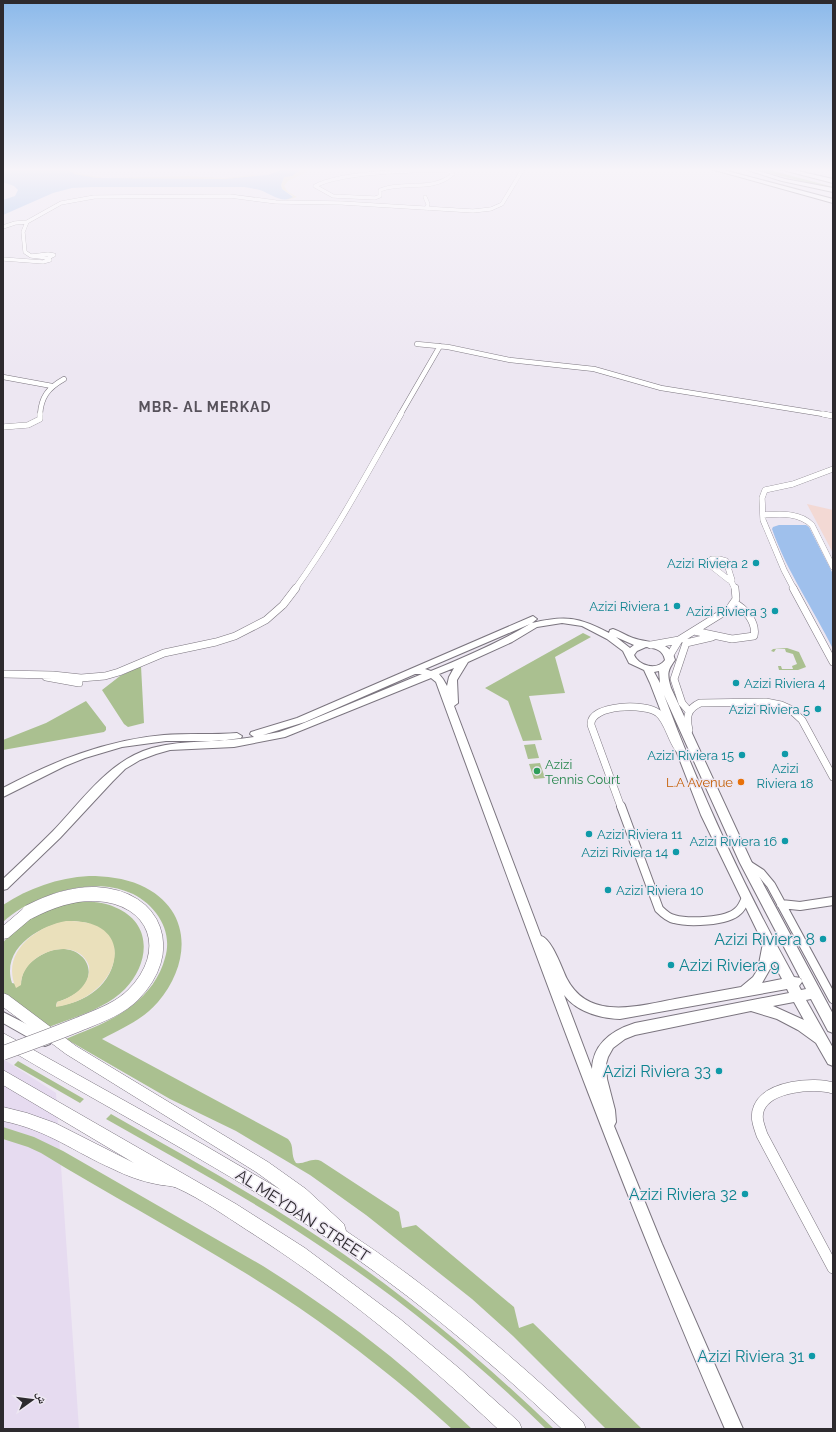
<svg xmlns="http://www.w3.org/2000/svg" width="836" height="1432" viewBox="0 0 836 1432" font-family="Raleway,'Noto Naskh Arabic',sans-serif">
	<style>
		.commercial { fill: #e6dbf0 }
		.industrial { fill: #f3d9d4 }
		.green { fill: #aac090; fill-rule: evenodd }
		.sand { fill: #eae0bb }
		.water { fill: #9fc0ec }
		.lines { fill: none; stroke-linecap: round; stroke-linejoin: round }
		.street-far5-casing { stroke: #7b757f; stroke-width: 4 }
		.street-far4-casing { stroke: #7b757f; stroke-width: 5.5 }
		.street-far3-casing { stroke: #7b757f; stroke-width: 6 }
		.street-far2-casing { stroke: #7b757f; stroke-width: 8 }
		.street-far1-casing { stroke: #7b757f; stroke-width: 10 }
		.street-casing { stroke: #7b757f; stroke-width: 12 }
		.secondary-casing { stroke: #7b757f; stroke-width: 2 }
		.primary-casing { stroke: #7b757f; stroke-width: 1 }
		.highway-casing { stroke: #7b757f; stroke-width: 2 }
		.street-far5 { stroke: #fff; stroke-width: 3.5 }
		.street-far4 { stroke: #fff; stroke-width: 4.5 }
		.street-far3 { stroke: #fff; stroke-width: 5.5 }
		.street-far2 { stroke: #fff; stroke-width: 7 }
		.street-far1 { stroke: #fff; stroke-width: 8 }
		.street { stroke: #fff; stroke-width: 11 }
		.secondary { fill: #fff; fill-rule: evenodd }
		.primary { fill: #fff; fill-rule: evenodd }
		.highway { fill: #fff; fill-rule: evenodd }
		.primary-bridge-casing { stroke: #7b757f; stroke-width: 15; stroke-linecap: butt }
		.primary-bridge { stroke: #fff; stroke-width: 14 }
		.culture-dot { fill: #0f9aa8; stroke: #ede7f2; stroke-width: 1.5 }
		.leisure-dot { fill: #2e9e5b; stroke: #ede7f2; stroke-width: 1.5 }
		.food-dot { fill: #e8710a; stroke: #ede7f2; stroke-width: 1.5 }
		.labels { text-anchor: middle; stroke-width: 3; stroke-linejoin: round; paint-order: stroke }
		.culture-label { font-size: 13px; fill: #0d838f; stroke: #ede7f2; text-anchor: end }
		.leisure-label { font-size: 13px; fill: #27864d; stroke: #ede7f2; text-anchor: start }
		.food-label { font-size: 13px; fill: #c56008; stroke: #ede7f2; text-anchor: end }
		.far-district-label { font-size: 14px; font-weight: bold; letter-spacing: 1px; fill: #57525b; stroke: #ede7f2 }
		.near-culture-label { font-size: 16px; fill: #0d838f; stroke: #ede7f2; text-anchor: end }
		.near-street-label { font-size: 16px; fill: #2d2a2e; stroke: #ede7f2 }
	</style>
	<rect width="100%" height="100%" fill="#ede7f2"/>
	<path class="commercial" d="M3 1059 56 1093 79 1429H3Z"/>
	<path class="industrial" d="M807 504 833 510V553Z"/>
	<path class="green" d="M753 169H766L833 187V189Z
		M583 633 591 637 555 657 565 693 529 696 542 740 523 741 508 701 485 688Z
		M787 648 799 652 806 667 798 670H779L778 666H781L782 669H793L792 666 797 664 793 654 786 652 785 649H776L774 652 771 651 773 649Z
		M141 666 144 723 128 727 124 724 102 690 120 676Z
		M86 701 106 727V730L104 732 3 750V740L46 723Z
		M535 744 539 758 528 759 524 745Z
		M540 763 545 778 534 779 529 764Z
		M89 876C106 876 124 878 140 885 192 908 192 962 158 1002 141 1021 124 1027 102 1039L288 1139C295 1146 290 1155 296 1163 304 1165 312 1157 321 1161L399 1212 402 1228 416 1225 514 1307 519 1328 533 1323 642 1429H606L513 1336 472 1299 366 1215 310 1175 236 1131 170 1099 66 1039C89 1029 113 1021 133 1005 148 993 160 977 165 958 170 942 166 926 156 913 120 866 40 889 3 922V905C29 888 57 878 89 876Z
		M77 902C91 901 106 902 119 909 153 926 149 964 125 989 105 1009 75 1017 49 1027L3 995V943L5 940 24 922 58 905ZM74 921 88 923 114 947C118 981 87 1003 56 1006L57 1002C118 984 80 926 35 959 26 965 21 974 21 985L12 983C0 946 45 922 74 921Z
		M18 1061 84 1099 80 1103 14 1065Z
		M111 1114C181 1154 252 1193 320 1238 404 1294 481 1359 554 1429H546C479 1364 407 1304 329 1252 258 1203 181 1162 106 1119Z
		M3 1127 34 1137 63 1151 263 1266C307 1294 349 1323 390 1356 418 1379 445 1404 472 1429H452C404 1385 352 1344 298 1307 215 1251 126 1205 41 1153L28 1147 3 1139Z"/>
	<path class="sand" d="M67 169H72L73 171 77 173 104 178 188 176 224 178 252 175 260 176 234 179H105L81 176 74 174Z
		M301 169H308V171L288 181 284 186 288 192 297 197 286 200 293 196 282 189 281 185 284 177 290 176Z
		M66 921C142 918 122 998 56 1007L57 1002C74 997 91 985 89 966 77 933 21 953 21 985L16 988C0 953 36 926 66 921Z"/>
	<path class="water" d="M3 169H67L74 174 96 178 225 179 268 175 284 169H301L292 176 284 177 281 185 282 189 293 197C282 204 271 194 260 190 255 189 250 188 244 187H92L72 188 53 193 3 215V200L15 196 18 190 14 186 3 182Z
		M779 525H806L809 527 833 574V649C813 608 787 572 772 529L773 527Z"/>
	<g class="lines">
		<defs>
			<path id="street-far5" d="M438 170 449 171 453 174C431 193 405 180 380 190V196L375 198 333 196 315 186C343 172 406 171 438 170Z
				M425 197 428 204 427 209
				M3 227 15 223 27 222
				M48 254 54 255 48 258 31 256Z
				M31 256 25 252 23 232 27 222 61 203 94 197 230 196 276 202 342 203 473 211 491 209 502 204 523 169
				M3 259 43 262 50 260 48 258"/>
			<path id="street-far4" d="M417 344 448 347 510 360 594 369 661 388 829 415
				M3 377 52 386
				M40 415C41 397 48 388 64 379
				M400 415 440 346"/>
			<path id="street-far3" d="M823 414 833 416
				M3 427 28 425 40 419V414
				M763 515C780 514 799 512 812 525L833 567
				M712 559H719L726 561 732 580H729L710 565 709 561Z
				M731 581 735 589
				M295 589C335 534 367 473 401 414
				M794 589 784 570 763 520 762 498 765 490 793 484 833 469"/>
			<path id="street-far2" d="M793 588 833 662
				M694 631 732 639 754 636C757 623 745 608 734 603
				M651 645 679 640 729 609 736 599 735 588
				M670 655 679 640
				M3 674 53 675 81 678 105 676 119 672 164 653 216 642 235 636 266 620 283 605 296 588
				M46 677 79 683
				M688 710 682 703 674 679 686 643 712 637
				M689 730C686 717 687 709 700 703L766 702 781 705 790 709 802 720 833 777
				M621 807 591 725C589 704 647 703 658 713 667 719 671 739 678 748"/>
			<path id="street-far1" d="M621 806 659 909C663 913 668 918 674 919 688 923 727 922 738 911 742 908 744 902 746 898
				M747 864 761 873 771 885 833 999
				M781 904 800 906 833 901"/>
			<path id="street" d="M833 1088C814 1082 768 1086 759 1108 755 1117 759 1126 762 1135L833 1268"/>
			<path id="secondary" d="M829 169H833V170H829Z
				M533 616 537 619 532 623C565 615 579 617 609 633L610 630 613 629C620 631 626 636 633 638 649 644 670 639 675 660 667 671 667 674 671 688L752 863 833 1014V1033L828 1031 811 999 806 1000 833 1048V1066L828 1064 816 1043 798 1030 777 1019 751 1011 635 1035 625 1039 613 1048 608 1057 606 1064 607 1079 615 1110 616 1122 614 1126 662 1244 743 1429H725C618 1184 528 933 436 682L431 678 285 737 234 747 170 750 156 754 140 760 125 769 113 781 60 838 7 889 3 890V879C20 863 37 847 53 831 82 801 109 760 152 748 185 739 220 743 254 737L250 734 251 732 297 718ZM562 623 582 626 607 639 623 651 629 663 644 670 650 683 701 815 763 943 758 969 753 977 741 987C719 991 697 995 675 999 638 1006 589 1021 567 979 562 969 552 939 541 936L454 706 458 703 457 680 468 662 512 642 537 627ZM530 624C498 643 465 657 431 671L425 669ZM616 637 634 645 630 648ZM646 647C656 648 663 650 665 660 657 671 639 666 634 655L637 651ZM454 668 449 677 447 686 443 679 439 674ZM659 671 660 683 654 672ZM415 674H422L299 725 279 732 263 735 305 722ZM664 695 740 863 806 989 801 990 799 986 802 982 801 978 794 977C744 887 700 792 664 695ZM773 962 782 979 762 983 770 969ZM787 989 789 993 635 1023C613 1030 593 1043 592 1069L564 995C577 1012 599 1018 620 1019ZM794 1002 804 1020 773 1006Z
				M237 733 242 736 241 738 219 741H166L122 747 85 758 65 766 3 797V788C54 761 106 740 164 735 188 733 213 735 237 733Z
				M3 1012 50 1036 52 1040 50 1044 45 1046 40 1044 3 1023Z"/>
			<path id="primary" d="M29 907 34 908 36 912 34 916 8 938 3 939V926L24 908Z
				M3 993 8 995 76 1046 268 1162 306 1189 344 1224 346 1231C431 1287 509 1353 583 1422L586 1429H562C483 1354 400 1286 309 1226 210 1161 105 1107 3 1046V1033L204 1145 281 1190 256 1172 66 1054 3 1007Z
				M3 1070 236 1204 305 1248 400 1319 460 1369 519 1422 522 1429H498C420 1356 337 1287 247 1230 224 1215 201 1199 177 1188 171 1185 163 1186 156 1184 141 1181 127 1176 113 1169 74 1152 48 1130 3 1121V1107L27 1113 55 1123 134 1163 3 1085Z"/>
			<path id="highway" d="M711 169H720L833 199V203Z
				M744 169H752L785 179 833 188V192L782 181Z
				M779 169H789L833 179V183Z"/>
		</defs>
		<use href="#street-far5" class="street-far5-casing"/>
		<use href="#street-far4" class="street-far4-casing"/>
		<use href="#street-far3" class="street-far3-casing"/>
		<use href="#street-far2" class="street-far2-casing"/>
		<use href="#street-far1" class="street-far1-casing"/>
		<use href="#street" class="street-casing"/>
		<use href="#secondary" class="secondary-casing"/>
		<use href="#primary" class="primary-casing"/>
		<use href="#highway" class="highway-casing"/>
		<use href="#street-far5" class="street-far5"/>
		<use href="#street-far4" class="street-far4"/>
		<use href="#street-far3" class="street-far3"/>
		<use href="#street-far2" class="street-far2"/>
		<use href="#street-far1" class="street-far1"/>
		<use href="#street" class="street"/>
		<use href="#secondary" class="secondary"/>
		<use href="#primary" class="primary"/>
		<use href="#highway" class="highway"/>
		<defs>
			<path id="primary-bridge" d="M3 1053C28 1044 52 1035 77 1025 96 1017 118 1010 133 995 176 952 157 897 96 894 72 893 50 901 29 912"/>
		</defs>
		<use href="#primary-bridge" class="primary-bridge-casing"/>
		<use href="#primary-bridge" class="primary-bridge"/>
	</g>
	<linearGradient id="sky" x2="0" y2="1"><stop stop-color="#8bb9ea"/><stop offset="0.46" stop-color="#f7f4f9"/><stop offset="1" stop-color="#f7f4f9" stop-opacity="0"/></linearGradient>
	<rect width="836" height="369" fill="url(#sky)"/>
	<g class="culture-dot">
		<circle cx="756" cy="563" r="4"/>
		<circle cx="677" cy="606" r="4"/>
		<circle cx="775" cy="611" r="4"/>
		<circle cx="736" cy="683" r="4"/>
		<circle cx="818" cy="709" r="4"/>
		<circle cx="785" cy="754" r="4"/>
		<circle cx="742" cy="755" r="4"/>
		<circle cx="589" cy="834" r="4"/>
		<circle cx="785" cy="841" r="4"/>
		<circle cx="676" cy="852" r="4"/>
		<circle cx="608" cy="890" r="4"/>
		<circle cx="823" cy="939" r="4"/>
		<circle cx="671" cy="965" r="4"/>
		<circle cx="719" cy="1071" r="4"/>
		<circle cx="745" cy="1194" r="4"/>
		<circle cx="812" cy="1356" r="4"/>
	</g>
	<circle class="leisure-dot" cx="537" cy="771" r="4"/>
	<circle class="food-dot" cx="741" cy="782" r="4"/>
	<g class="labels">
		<g class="culture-label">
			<text x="748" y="568">Azizi Riviera 2</text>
			<text x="669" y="611">Azizi Riviera 1</text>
			<text x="767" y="616">Azizi Riviera 3</text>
			<text x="744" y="688" text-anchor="start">Azizi Riviera 4</text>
			<text x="810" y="714">Azizi Riviera 5</text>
			<text x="734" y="760">Azizi Riviera 15</text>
			<text x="785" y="773" text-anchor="middle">Azizi<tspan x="785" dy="15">Riviera 18</tspan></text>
			<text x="597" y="839" text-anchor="start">Azizi Riviera 11</text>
			<text x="777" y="846">Azizi Riviera 16</text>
			<text x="668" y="857">Azizi Riviera 14</text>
			<text x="616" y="895" text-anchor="start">Azizi Riviera 10</text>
		</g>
		<g class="leisure-label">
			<text x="545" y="769">Azizi<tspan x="545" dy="15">Tennis Court</tspan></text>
		</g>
		<g class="food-label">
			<text x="733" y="787">L.A Avenue</text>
		</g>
		<g class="far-district-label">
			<text x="205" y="412">MBR- AL MERKAD</text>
		</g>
		<g class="near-culture-label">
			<text x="815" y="945">Azizi Riviera 8</text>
			<text x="679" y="971" text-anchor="start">Azizi Riviera 9</text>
			<text x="711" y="1077">Azizi Riviera 33</text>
			<text x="737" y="1200">Azizi Riviera 32</text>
			<text x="804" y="1362">Azizi Riviera 31</text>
		</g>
		<g class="near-street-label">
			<text transform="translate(303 1215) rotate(33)" y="6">AL MEYDAN STREET</text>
		</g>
	</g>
	<rect width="836" height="1432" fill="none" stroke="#2d2a2e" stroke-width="8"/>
	<g transform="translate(32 1400) rotate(76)" stroke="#ede7f2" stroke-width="3" paint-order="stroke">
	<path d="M0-3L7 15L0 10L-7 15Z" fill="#2d2a2e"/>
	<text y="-6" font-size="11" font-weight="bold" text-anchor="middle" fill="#2d2a2e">ش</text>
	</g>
</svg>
